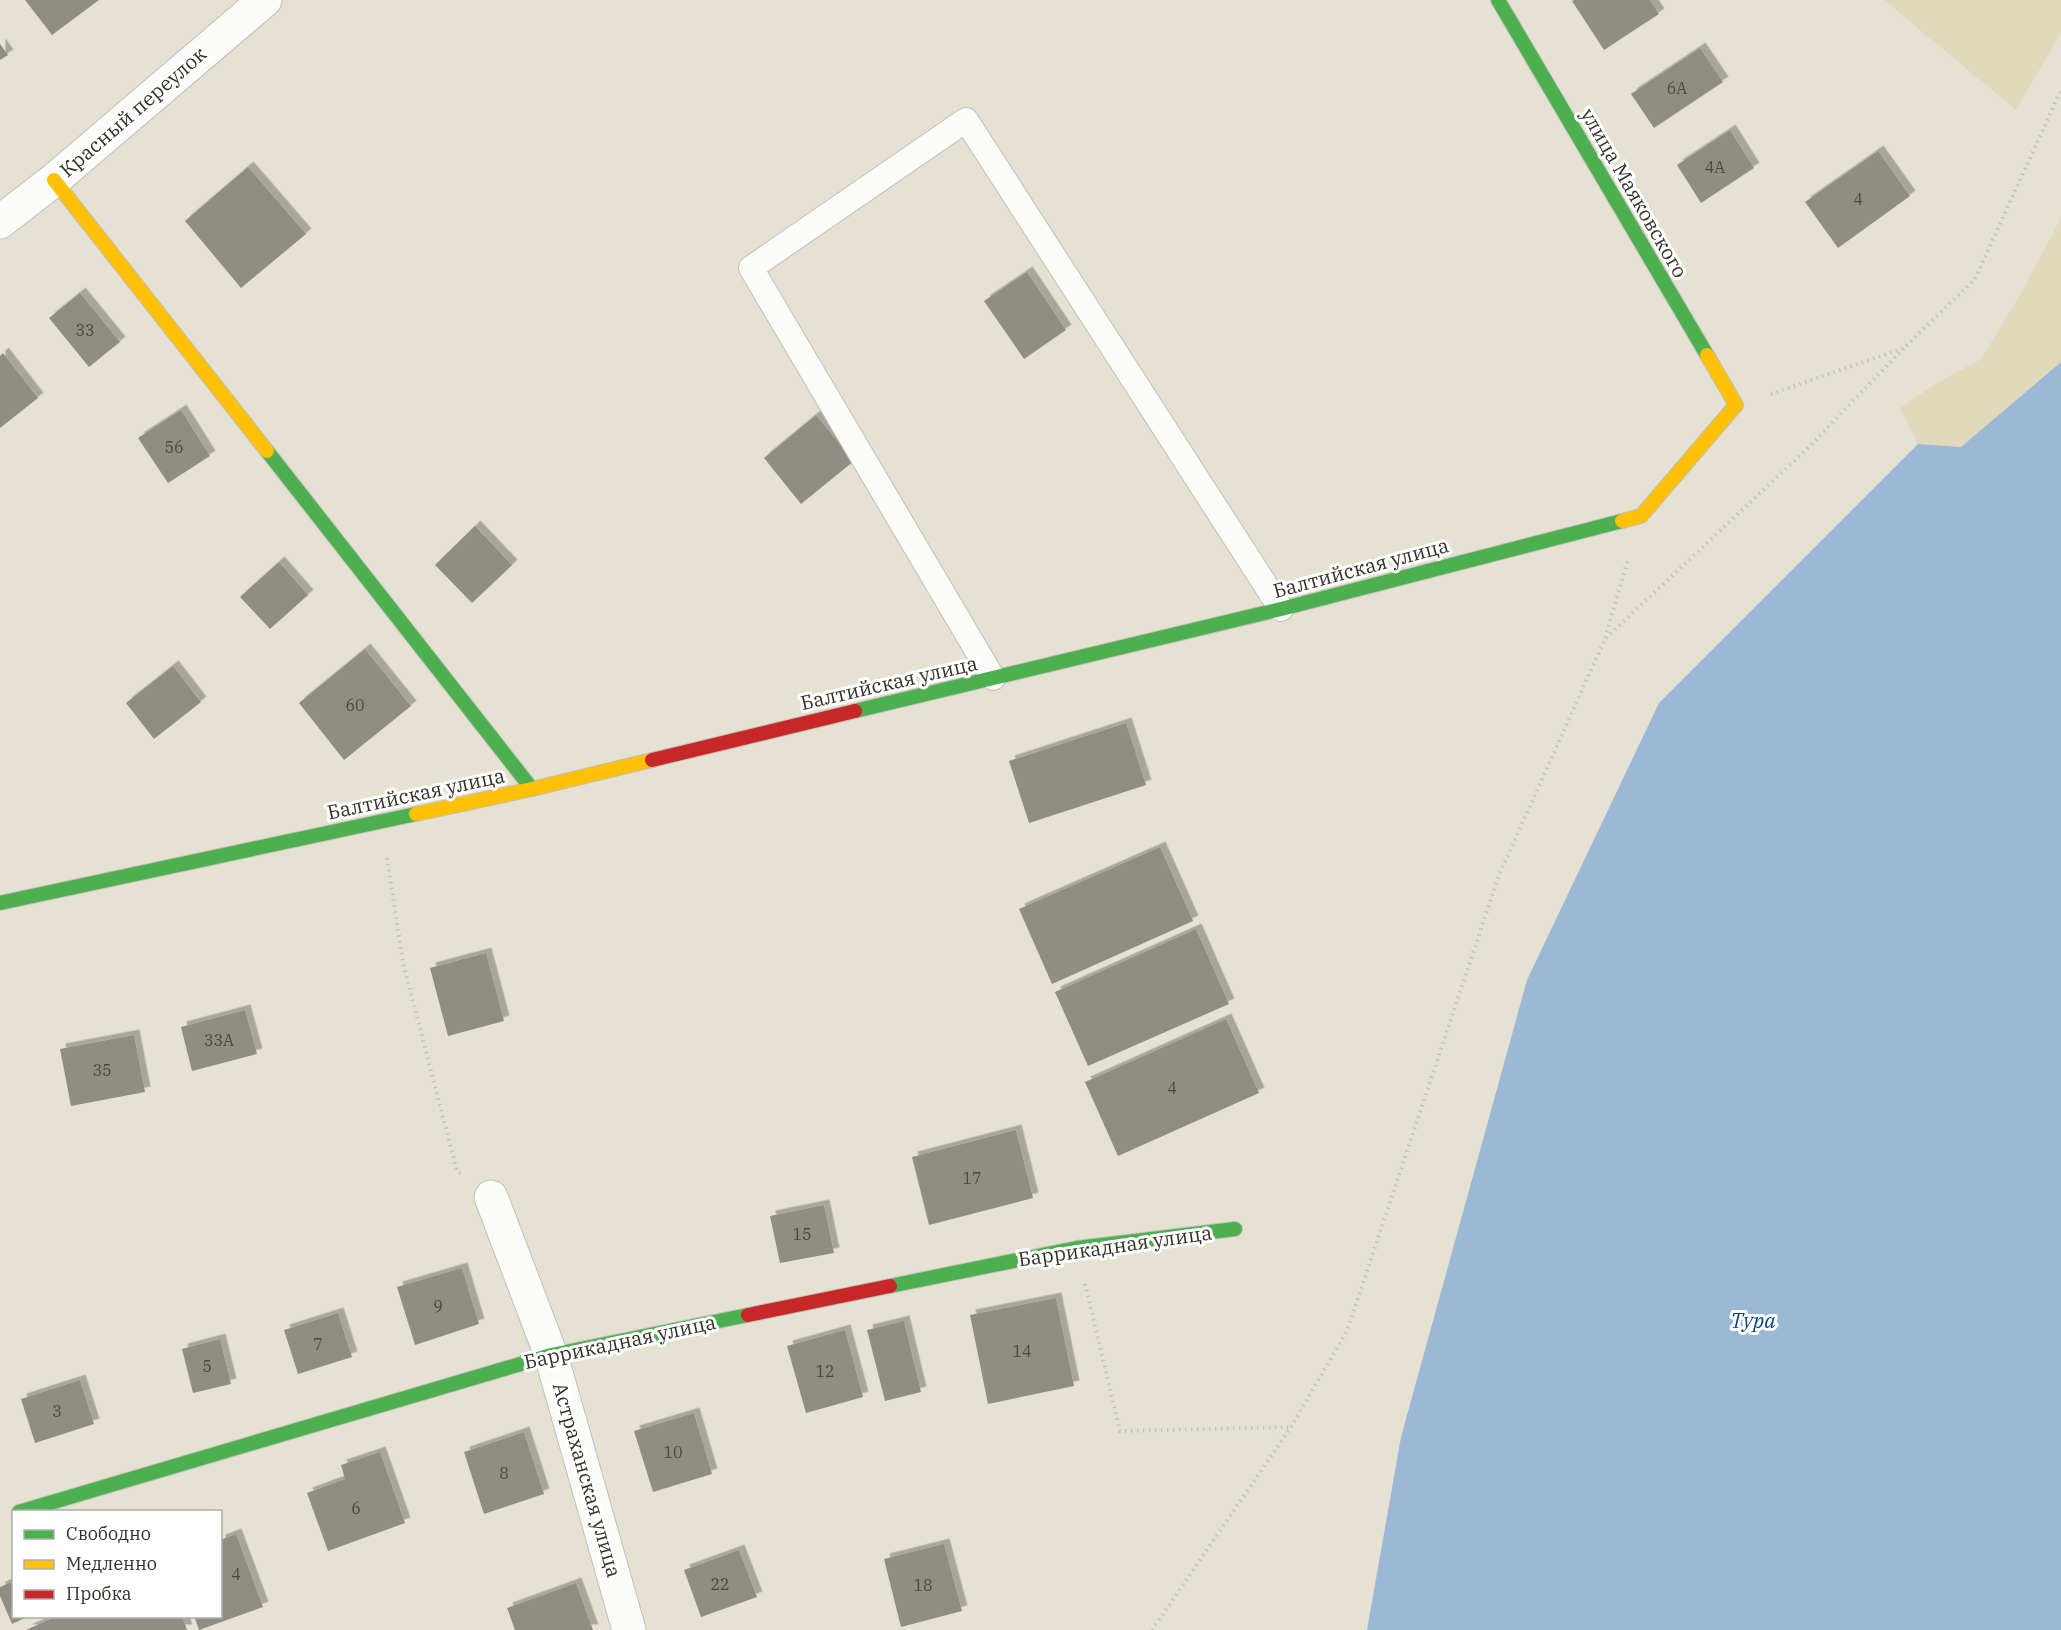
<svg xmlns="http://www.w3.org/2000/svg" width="2061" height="1630" viewBox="0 0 2061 1630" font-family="'IBM Plex Serif',serif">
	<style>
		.green { fill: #e0d9bc }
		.water { fill: #9cb8d5 }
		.building { fill: #908d83; filter: url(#shadow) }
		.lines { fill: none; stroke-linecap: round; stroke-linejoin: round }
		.lane-casing { stroke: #c2bfb5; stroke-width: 26 }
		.street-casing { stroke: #c2bfb5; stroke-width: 35 }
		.fast-casing { stroke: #c2bfb5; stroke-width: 16 }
		.slow-casing { stroke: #c2bfb5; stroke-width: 16 }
		.jam-casing { stroke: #c2bfb5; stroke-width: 16 }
		.path { stroke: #c3c3be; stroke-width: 4; stroke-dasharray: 1.5 4.5; stroke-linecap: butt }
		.lane { stroke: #fbfbf9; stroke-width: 24 }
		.street { stroke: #fbfbf9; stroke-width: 33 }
		.fast { stroke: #4caf50; stroke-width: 14 }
		.slow { stroke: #ffc107; stroke-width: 14 }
		.jam { stroke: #c62828; stroke-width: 14 }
		.labels { text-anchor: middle; stroke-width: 6; stroke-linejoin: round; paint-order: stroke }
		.number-label { font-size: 16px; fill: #4a483f }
		.street-label { font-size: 20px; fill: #333128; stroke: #fff }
		.water-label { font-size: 21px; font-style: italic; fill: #06457f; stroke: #fff }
	</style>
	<defs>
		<filter id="shadow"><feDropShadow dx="5.5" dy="-5.5" stdDeviation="0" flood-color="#0004"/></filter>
	</defs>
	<rect width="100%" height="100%" fill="#e5e2d4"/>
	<path class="green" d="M1884 0H2061V33L2016 110Z
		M2061 218V362L1961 447 1918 444 1900 408 1937 383 1981 359 2024 288Z"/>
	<path class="water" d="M2061 362V1630H1367L1401 1437 1527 980 1659 703 1918 444 1961 447Z"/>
	<path class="building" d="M25 0H99L52 35Z
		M1574 0H1650L1659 14 1604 50 1572 1Z
		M0 44 8 55 0 60Z
		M1700 48 1723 82 1654 128 1631 94Z
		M1730 130 1754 168 1701 203 1677 165Z
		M1878 151 1910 196 1838 248 1805 202Z
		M248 167 306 234 241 288 185 221Z
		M1027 272 1066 330 1024 359 984 301Z
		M80 293 120 342 89 367 49 318Z
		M3 353 38 398 0 428V356Z
		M181 410 210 456 168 483 138 438Z
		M816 415 854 461 801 504 764 458Z
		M475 526 512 565 472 603 435 565Z
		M279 562 308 595 270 629 240 597Z
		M365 649 411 706 344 760 299 703Z
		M173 666 201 702 154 739 126 703Z
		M1126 723 1146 785 1029 823 1009 761Z
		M1160 847 1193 921 1052 984 1019 909Z
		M1196 929 1229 1004 1088 1066 1055 992Z
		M486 953 504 1021 448 1036 430 968Z
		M245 1010 257 1054 192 1071 181 1027Z
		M1226 1019 1259 1093 1118 1156 1085 1082Z
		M134 1035 145 1092 71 1106 60 1049Z
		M1016 1130 1033 1198 929 1225 912 1157Z
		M824 1205 834 1253 780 1263 770 1216Z
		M462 1268 479 1324 415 1345 397 1287Z
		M1056 1298 1074 1386 988 1404 970 1315Z
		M338 1313 352 1357 298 1374 284 1330Z
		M904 1321 921 1392 885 1401 867 1330Z
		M845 1330 863 1397 806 1413 787 1346Z
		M220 1339 231 1384 193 1393 182 1349Z
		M80 1380 94 1424 35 1443 21 1399Z
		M694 1413 712 1474 653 1492 634 1431Z
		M524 1432 544 1494 484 1514 464 1452Z
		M380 1452 405 1523 328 1551 307 1493 345 1479 341 1465Z
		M236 1534 263 1607 199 1630 194 1616H220V1540Z
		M944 1544 962 1611 901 1627 884 1559Z
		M739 1550 757 1597 701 1617 684 1570Z
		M14 1581V1616H29L12 1624 0 1596V1587Z
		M576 1583 593 1630H515L507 1608Z
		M57 1616H182L187 1630H26Z"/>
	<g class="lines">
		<defs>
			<path id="lane" d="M993 678 751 268 966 120 1281 609"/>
			<path id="street" d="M0 222 54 180 265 0
				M491 1197 551 1355 629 1630"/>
			<path id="fast" d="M1498 0 1707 355
				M267 451 532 789
				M855 711 1281 609 1622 521
				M0 903 416 814
				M890 1286 1077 1248 1235 1229
				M19 1512 551 1355 748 1315"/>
			<path id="slow" d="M54 180 267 451
				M1622 521 1641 516 1736 405 1707 355
				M416 814 532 789 652 760"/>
			<path id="jam" d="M652 760 855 711
				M748 1315 890 1286"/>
		</defs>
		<use href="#lane" class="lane-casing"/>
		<use href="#street" class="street-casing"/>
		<use href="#fast" class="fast-casing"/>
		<use href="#slow" class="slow-casing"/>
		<use href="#jam" class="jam-casing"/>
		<path class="path" d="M1771 394 1904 348 1975 279 2061 90
			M1605 638 1628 559
			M387 858 403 963 457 1171 463 1175
			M1085 1284 1120 1431 1291 1427
			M1152 1630 1291 1427 1347 1331 1499 875 1605 639 1809 447 1904 348"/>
		<use href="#lane" class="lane"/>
		<use href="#street" class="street"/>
		<use href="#fast" class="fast"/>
		<use href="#slow" class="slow"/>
		<use href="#jam" class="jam"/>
	</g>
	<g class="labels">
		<g class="number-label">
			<text x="1677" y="94">6А</text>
			<text x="1715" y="173">4А</text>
			<text x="1858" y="205">4</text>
			<text x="85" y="336">33</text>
			<text x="174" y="453">56</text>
			<text x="355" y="711">60</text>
			<text x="219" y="1046">33А</text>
			<text x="102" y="1076">35</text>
			<text x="1172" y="1094">4</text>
			<text x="972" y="1184">17</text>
			<text x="802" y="1240">15</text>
			<text x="438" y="1312">9</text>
			<text x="318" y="1350">7</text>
			<text x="1022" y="1357">14</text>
			<text x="207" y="1372">5</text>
			<text x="825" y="1377">12</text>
			<text x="57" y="1417">3</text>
			<text x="673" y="1458">10</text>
			<text x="504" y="1479">8</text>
			<text x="356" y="1514">6</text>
			<text x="236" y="1580">4</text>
			<text x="720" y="1590">22</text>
			<text x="923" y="1591">18</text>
		</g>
		<g class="street-label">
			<text transform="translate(133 112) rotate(-41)" y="7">Красный переулок</text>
			<text transform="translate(1634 193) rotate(60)" y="7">улица Маяковского</text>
			<text transform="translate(1361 568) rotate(-15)" y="7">Балтийская улица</text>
			<text transform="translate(889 683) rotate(-13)" y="7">Балтийская улица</text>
			<text transform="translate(416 794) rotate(-12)" y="7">Балтийская улица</text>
			<text transform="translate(1115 1246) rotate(-8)" y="7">Баррикадная улица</text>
			<text transform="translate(620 1342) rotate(-12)" y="7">Баррикадная улица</text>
			<text transform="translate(587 1480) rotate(74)" y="7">Астраханская улица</text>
		</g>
		<g class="water-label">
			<text x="1753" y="1328">Тура</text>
		</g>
	</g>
	<rect x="12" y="1510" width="210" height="108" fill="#ffffff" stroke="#adada9" stroke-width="1.5"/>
	<rect x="24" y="1530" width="30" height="9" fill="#4caf50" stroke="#adada9" stroke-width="1.5"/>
	<text x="66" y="1540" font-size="18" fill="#333128">Свободно</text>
	<rect x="24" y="1560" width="30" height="9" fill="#ffc107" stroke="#adada9" stroke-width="1.5"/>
	<text x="66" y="1570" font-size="18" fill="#333128">Медленно</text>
	<rect x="24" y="1590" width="30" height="9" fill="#c62828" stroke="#adada9" stroke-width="1.5"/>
	<text x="66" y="1600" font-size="18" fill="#333128">Пробка</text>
</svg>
